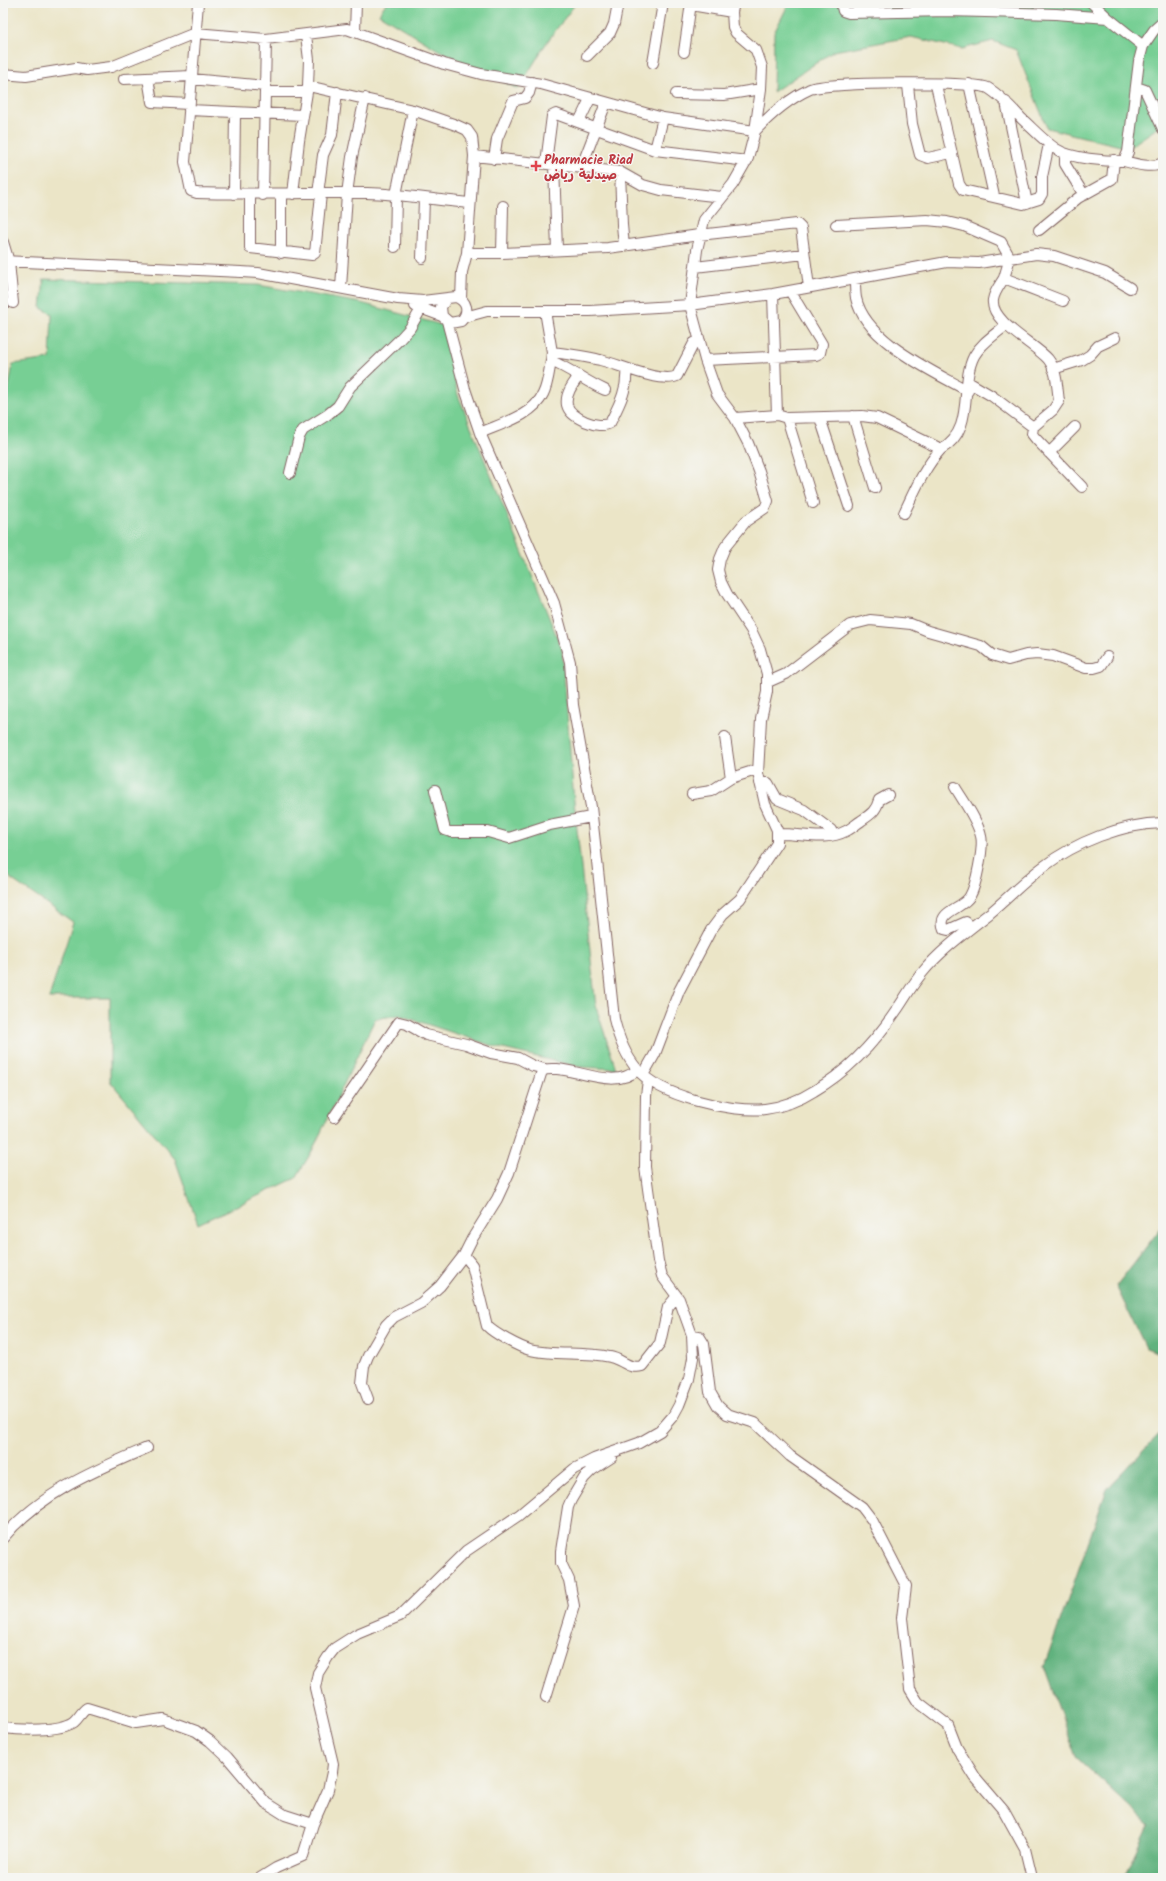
<svg xmlns="http://www.w3.org/2000/svg" width="1166" height="1881" viewBox="0 0 1166 1881" font-family="Kalam,'Playpen Sans Arabic',sans-serif">
	<style>
		.green { fill: #77cf94; stroke: #607760 }
		.forest { fill: #61b27e; stroke: #566854 }
		.lines { fill: none; stroke-linecap: round; stroke-linejoin: round }
		.minor-casing { stroke: #826462; stroke-width: 12 }
		.minor { stroke: #fff; stroke-width: 10 }
		.health-dot { fill: #e0444e; stroke: #f6f6f2; stroke-width: 1.5 }
		.labels { text-anchor: middle; stroke-width: 3; stroke-linejoin: round; paint-order: stroke }
		.health-label { font-size: 13px; font-weight: bold; fill: #be3a42; stroke: #f6f6f2; text-anchor: start }
	</style>
	<rect width="100%" height="100%" fill="#f6f6f2"/>
	<filter id="ink" filterUnits="userSpaceOnUse"><feTurbulence type="fractalNoise" baseFrequency=".025" numOctaves="2"/><feDisplacementMap in="SourceGraphic" scale="8" xChannelSelector="R" yChannelSelector="G"/><feConvolveMatrix kernelMatrix="1 2 1 2 8 2 1 2 1" color-interpolation-filters="sRGB"/></filter>
	<filter id="wash" filterUnits="userSpaceOnUse"><feTurbulence type="fractalNoise" baseFrequency=".012" numOctaves="4" result="noise"/><feDisplacementMap in="SourceGraphic" scale="16" xChannelSelector="R" yChannelSelector="G"/><feGaussianBlur stdDeviation="0.9" result="paint"/><feColorMatrix in="noise" values="0 0 0 0 0 0 0 0 0 0 0 0 0 0 0 0 0 1.4 0 .05"/><feComposite in="paint" operator="in"/></filter>
	<g filter="url(#wash)">
		<rect width="100%" height="100%" fill="#ebe5c7"/>
		<path class="green" d="M386 3H576L547 42 518 89 438 50 379 14Z
			M789 3H1163V124L1128 148 1047 128 1016 50 993 41 962 49 911 37 834 51 773 92 774 33Z
			M44 279 258 285 361 303 442 325 458 395 562 649 574 801 596 1007 616 1069 580 1067 499 1048 399 1015 375 1019 312 1151 296 1178 198 1224 175 1159 110 1081V998H49L73 922 11 879 3 867V410L5 409 13 364 50 359 52 314 41 308Z"/>
		<path class="forest" d="M1163 1225V1354L1146 1348 1116 1286Z
			M1163 1430V1878H1124L1149 1825 1076 1757 1044 1667 1107 1489Z"/>
	</g>
	<g filter="url(#ink)">
		<g class="lines">
			<defs>
				<path id="minor" d="M198 3 185 162 191 191 197 193C253 195 310 192 367 193 401 194 435 200 469 203
					M734 3 732 12 733 27 736 33 756 50 762 67 761 89 755 131 748 158 733 184 704 220 697 250 690 305 705 360 717 394 735 418 777 415 787 418 862 416 877 418 941 449C976 430 959 385 974 356 981 343 996 334 1006 325
					M841 3 843 11 849 13 948 11 1056 14 1108 18 1143 46
					M1092 3 1108 18
					M691 5 732 12
					M355 31 356 3
					M684 52 691 3
					M587 56 610 33 614 24 618 3
					M653 63 663 3
					M3 74 26 76 76 68 87 70 111 67 195 33 266 39 347 29 444 64 481 74 541 84 663 118 755 131C771 114 788 99 810 89 827 82 975 81 988 88 1001 96 1012 108 1022 119 1033 129 1044 141 1056 149 1071 159 1106 161 1124 161L1128 152 1139 61 1143 46 1154 30 1163 22
					M148 78 152 102 189 104
					M124 79 191 76
					M191 79 265 86
					M969 84 994 196
					M908 85 912 124 920 155 928 158 951 153
					M936 85 959 184 963 190 1023 204 1039 199 1042 194V177L1049 144
					M308 86 413 110 456 125 467 130 472 137 474 156 467 253 462 272 461 299
					M1136 87 1145 90 1163 129
					M265 92H307
					M676 94 724 95 761 89
					M1006 102 1027 203
					M189 110 303 115
					M579 122 590 99
					M655 150 663 118
					M1065 154V164L1084 195
					M474 156 620 172 643 185 661 190 722 197
					M494 159 497 139 513 101 525 98 529 93 532 82
					M1124 161C1135 164 1152 169 1163 163
					M546 163 552 116 556 114 655 150 747 161
					M554 165 557 250
					M581 168 606 103
					M620 172 622 225 624 246
					M234 194 235 112
					M250 194V248L312 255 315 253 321 194
					M281 194V253
					M293 194 299 141 308 86 309 60 306 35
					M318 194 323 155 332 135 337 92
					M263 195 266 39
					M836 225 927 220 947 222 964 226 1001 242 1010 258 1004 278
					M1039 230 1078 198 1112 179 1114 160
					M3 242 9 262 13 303
					M395 247 396 195 413 110
					M467 253H502L608 248 699 235 797 224 801 228 809 287
					M502 253 503 206
					M422 258 424 199
					M3 261 241 272 258 273 398 299 423 301 456 297C467 301 470 312 461 321L450 323 442 316 441 307 446 299
					M695 267 804 254
					M855 279C855 285 855 292 856 298 865 341 933 371 968 391
					M341 288 347 194 352 157 365 98
					M773 294 777 415
					M415 306 442 316
					M545 311 552 352 551 361C571 369 586 382 605 390
					M465 317 487 311H590L690 305 773 294 947 262 979 263 1036 254 1054 256 1105 273 1130 288
					M447 321 465 389 480 433 554 603 570 662 573 705 591 807 597 861 614 1019C618 1036 625 1055 637 1069 659 1096 731 1113 765 1109 781 1107 800 1100 814 1091 847 1072 875 1042 896 1011 905 998 912 985 922 973 941 950 966 932 990 913 1008 898 1024 881 1043 867 1076 842 1121 824 1163 823
					M552 352C568 354 584 356 600 360 618 364 661 384 677 376L694 343 700 341
					M705 360 816 355 820 353 822 344 790 291
					M1053 369 1082 360 1090 355 1098 346 1115 338
					M579 376C573 384 565 394 567 405 570 418 599 430 610 423 619 405 628 389 626 369
					M968 382 992 396 1033 427 1053 410 1059 401C1057 387 1057 370 1048 359 1035 344 990 322 993 300 994 292 1000 285 1004 278L1063 301
					M853 416 875 488
					M787 418 813 503
					M820 418 849 506
					M1033 427 1032 434 1036 439 1082 487
					M480 433C500 424 533 416 543 394 548 384 549 371 551 361
					M1049 453 1075 427
					M290 473 299 437 303 430 327 415 338 406 350 387 399 340 410 328 421 309
					M904 513C915 490 924 468 941 449
					M768 682 786 674 850 625 870 620 911 624 928 631 981 646 992 655 1008 660 1026 655 1037 654 1053 656 1086 668H1094L1101 666 1107 657
					M725 737 731 778
					M760 783H768L777 799 804 810 831 830 833 835
					M955 787C964 802 977 819 981 836 984 847 976 886 970 896 963 909 936 911 944 929L948 930 966 922 971 927
					M435 790 445 830 451 832H488L509 838 549 825 591 817
					M692 794 711 791 731 778 753 771 758 774
					M777 834C800 833 825 842 846 831 851 829 856 824 861 821 871 814 876 811 879 800L888 795
					M643 1075 655 1054 679 991 711 930 723 914 740 899 777 843V830L765 804 758 773 761 719 767 692V674L760 649 751 630 727 594 721 582 718 570 720 559 725 547 746 521 765 508 768 501 759 471 748 443 735 418
					M334 1117 399 1022 407 1024 426 1035 466 1044 491 1053 518 1058 533 1066 545 1069
					M464 1255 472 1265 487 1326C495 1334 519 1347 530 1350 555 1356 584 1351 610 1357 622 1359 629 1370 642 1366L660 1343 668 1307 677 1296
					M692 1335 699 1336 704 1344 710 1392 718 1406 727 1414 755 1423 790 1456 862 1507 872 1520 906 1586 902 1618 910 1689 918 1702 948 1725 957 1748 975 1777 1004 1811 1025 1849 1032 1878
					M368 1399 362 1383 364 1366 368 1356 386 1325 394 1317 421 1303 440 1286 464 1255 472 1239 497 1199 509 1173 542 1071C546 1068 551 1069 557 1069 582 1071 616 1089 637 1070
					M3 1538C40 1493 96 1470 147 1448
					M546 1697 574 1606 569 1580 561 1563V1551L568 1507 571 1500 584 1478 592 1470 612 1457
					M3 1728C20 1730 59 1732 74 1722 79 1718 81 1712 87 1708L136 1723 163 1719 196 1731 210 1741 227 1757 266 1803 285 1815 313 1824
					M260 1878 276 1868 303 1856 313 1824 328 1790 332 1772 333 1764 315 1688 318 1673 328 1657 335 1648 357 1634 400 1616 466 1551 519 1515 574 1469 594 1459 639 1443 660 1431 673 1416 679 1405 689 1379 693 1358 692 1335 679 1299 662 1276 658 1261 645 1167 646 1096 648 1080"/>
			</defs>
			<use href="#minor" class="minor-casing"/>
			<use href="#minor" class="minor"/>
		</g>
	</g>
	<path class="health-dot" d="M534 160h4v4h4v4h-4v4h-4v-4h-4v-4h4z"/>
	<g class="labels">
		<g class="health-label">
			<text x="544" y="164">Pharmacie Riad<tspan x="544" dy="15">صيدلية رياض</tspan></text>
		</g>
	</g>
	<rect width="1166" height="1881" fill="none" stroke="#f6f6f2" stroke-width="16"/>
</svg>
